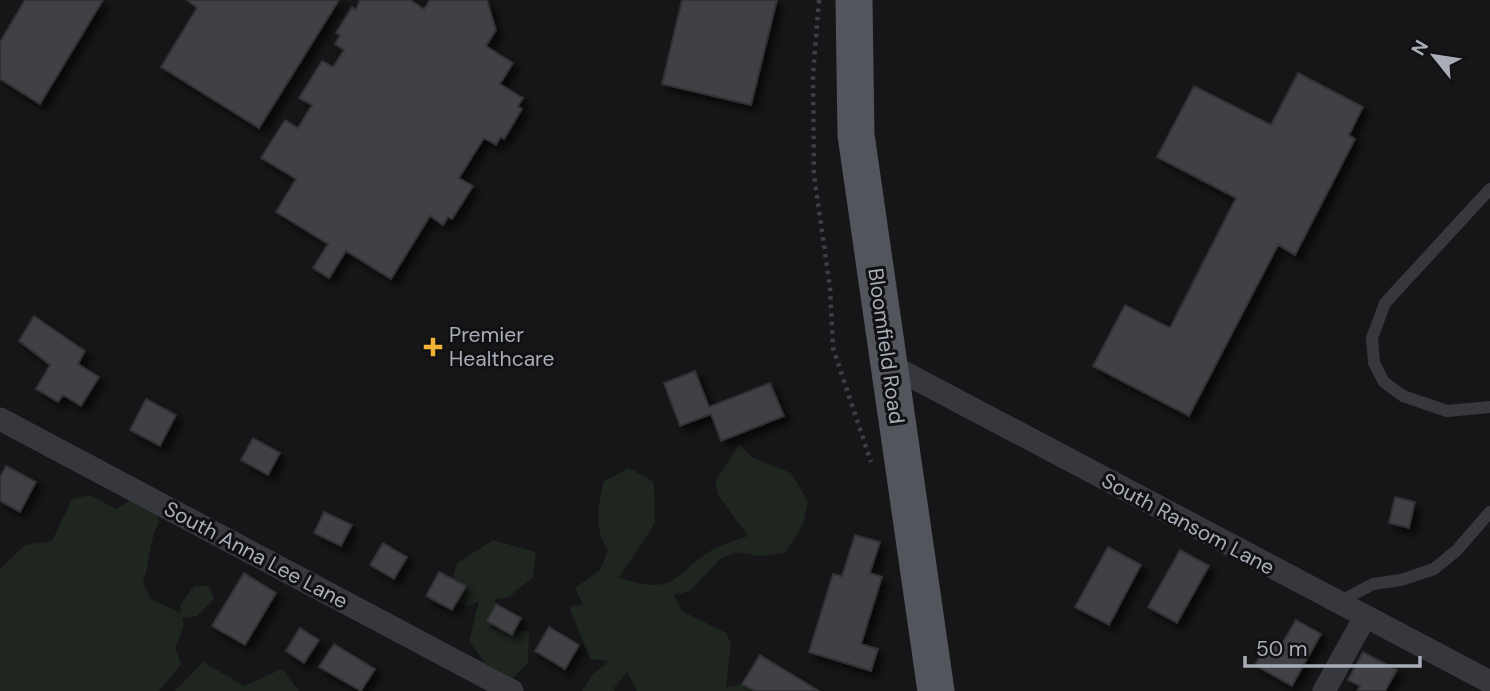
<svg xmlns="http://www.w3.org/2000/svg" width="1490" height="691" viewBox="0 0 1490 691" font-family="'DM Sans',sans-serif">
	<style>
		.green { fill: #1e261f }
		.building { fill: #404145; stroke: #303034; stroke-width: 2; filter: url(#shadow) }
		.lines { fill: none; stroke-linecap: round; stroke-linejoin: round }
		.path { stroke: #3d3f44; stroke-width: 4.5; stroke-dasharray: 3.5 5; stroke-linecap: butt }
		.service { stroke: #37383d; stroke-width: 12 }
		.minor { stroke: #37383d; stroke-width: 23 }
		.primary { stroke: #53555c; stroke-width: 37 }
		.poi-dot { fill: #f2b134; stroke: #111113; stroke-width: 2.5 }
		.labels { text-anchor: middle; stroke-width: 6; stroke-linejoin: round; paint-order: stroke }
		.poi-label { font-size: 21px; fill: #a8adb8; stroke: #111113; text-anchor: start }
		.street-label { font-size: 21px; fill: #a8adb8; stroke: #111113 }
	</style>
	<defs>
		<filter id="shadow"><feDropShadow dx="6" dy="6" stdDeviation="3.5" flood-color="#0009"/></filter>
	</defs>
	<rect width="100%" height="100%" fill="#161618"/>
	<path class="green" d="M739 445 753 458 791 473 808 501 803 525 785 553 759 556 737 552 720 559 690 591 674 595 682 611 726 633 731 643 726 687 772 679V691H637L627 672 613 689 616 691H582L593 674 609 661 590 659 569 606 583 605 575 588 600 570 608 551C593 526 598 508 604 481L629 468 654 482 655 523 619 578C680 595 668 578 712 550 722 544 737 540 748 536L718 495 715 482Z
		M149 489 159 522C149 540 150 562 143 583L151 599 181 613 180 605 194 586H209L214 599 197 616 182 618 184 626 175 648 181 664 159 691H0V569L25 545 52 541 72 499 90 495 116 509Z
		M493 540 536 552 533 577 509 597 495 599 491 629 529 631 528 663 512 679 486 664 469 641 479 601 468 607 447 597 457 563Z
		M203 662 244 686 282 669 299 691H175Z"/>
	<path class="building" d="M25 0H103L40 104 0 79V42Z
		M187 0H339L259 128 161 67 197 8Z
		M410 0 424 9 430 0H487L496 30 486 46 513 63 500 84 523 98 518 106 522 109 504 139 501 137 496 145 484 138 459 178 473 186 452 219 448 217 443 225 430 216 391 279 346 251 329 278 313 268 328 244 276 212 296 179 261 158 285 120 298 128 312 105 299 98 322 61 333 67 344 50 335 44 340 35 336 33 352 7 356 10 360 0Z
		M682 0H777L751 105 662 84Z
		M1298 73 1363 107 1349 135 1355 139 1295 255 1278 245 1189 416 1093 366 1125 305 1170 328 1236 198 1157 157 1194 86 1271 125Z
		M34 316 85 351 78 364 99 377 81 406 63 395 58 402 36 389 50 365 19 341Z
		M695 371 709 407 770 383 784 416 721 441 711 414 680 426 664 383Z
		M146 399 176 415 160 446 130 430Z
		M253 438 280 453 268 475 241 460Z
		M6 466 36 482 20 512 0 501V477Z
		M1395 497 1415 502 1409 528 1389 523Z
		M324 512 352 525 341 546 314 533Z
		M855 535 880 542 870 573 882 577 861 644 878 649 871 671 809 652 833 574 842 576Z
		M383 543 407 557 394 579 370 565Z
		M1108 547 1141 565 1109 625 1075 607Z
		M1180 550 1209 566 1177 623 1148 607Z
		M439 572 466 586 452 610 426 596Z
		M244 573 276 593 245 645 212 626Z
		M496 604 521 618 512 635 487 621Z
		M1296 620 1321 634 1292 686 1255 665 1268 641 1280 647Z
		M549 627 579 645 565 669 535 651Z
		M300 628 319 640 304 663 286 651Z
		M334 644 375 669 361 691 319 667Z
		M1363 652 1397 670 1385 691H1357L1360 686 1348 680Z
		M760 655 819 691H755L742 684Z"/>
	<g class="lines">
		<path class="path" d="M819 0 813 75 814 175 830 288 833 348 871 462"/>
		<path class="service" d="M1490 189 1385 303 1372 338 1374 363 1384 382 1403 396 1447 411 1490 407
			M1337 603 1373 584 1401 580 1434 569 1457 550 1490 512"/>
		<path class="minor" d="M888 364 1490 682
			M0 419 512 691
			M1324 691 1365 617"/>
		<path class="primary" d="M854 0 856 135 936 691"/>
	</g>
	<path class="poi-dot" d="M429.5 336.5h7v7h7v7h-7v7h-7v-7h-7v-7h7z"/>
	<g class="labels">
		<g class="poi-label">
			<text x="449" y="342">Premier<tspan x="449" dy="24">Healthcare</tspan></text>
		</g>
		<g class="street-label">
			<text transform="translate(886 346) rotate(82)" y="7">Bloomfield Road</text>
			<text transform="translate(1188 524) rotate(28)" y="7">South Ransom Lane</text>
			<text transform="translate(256 555) rotate(28)" y="7">South Anna Lee Lane</text>
		</g>
	</g>
	<g transform="translate(1434 56) rotate(300)" stroke="#111113" stroke-width="5" paint-order="stroke">
	<path d="M0-5L12 26L0 18L-12 26Z" fill="#a8adb8"/>
	<text y="-10" font-size="19" font-weight="bold" text-anchor="middle" fill="#a8adb8">N</text>
	</g>
	<path d="M1245 656v10h175v-10" fill="none" stroke="#a8adb8" stroke-width="3.5"/>
	<text x="1256" y="656" font-size="21" fill="#a8adb8" stroke="#111113" stroke-width="5" paint-order="stroke">50 m</text>
</svg>
